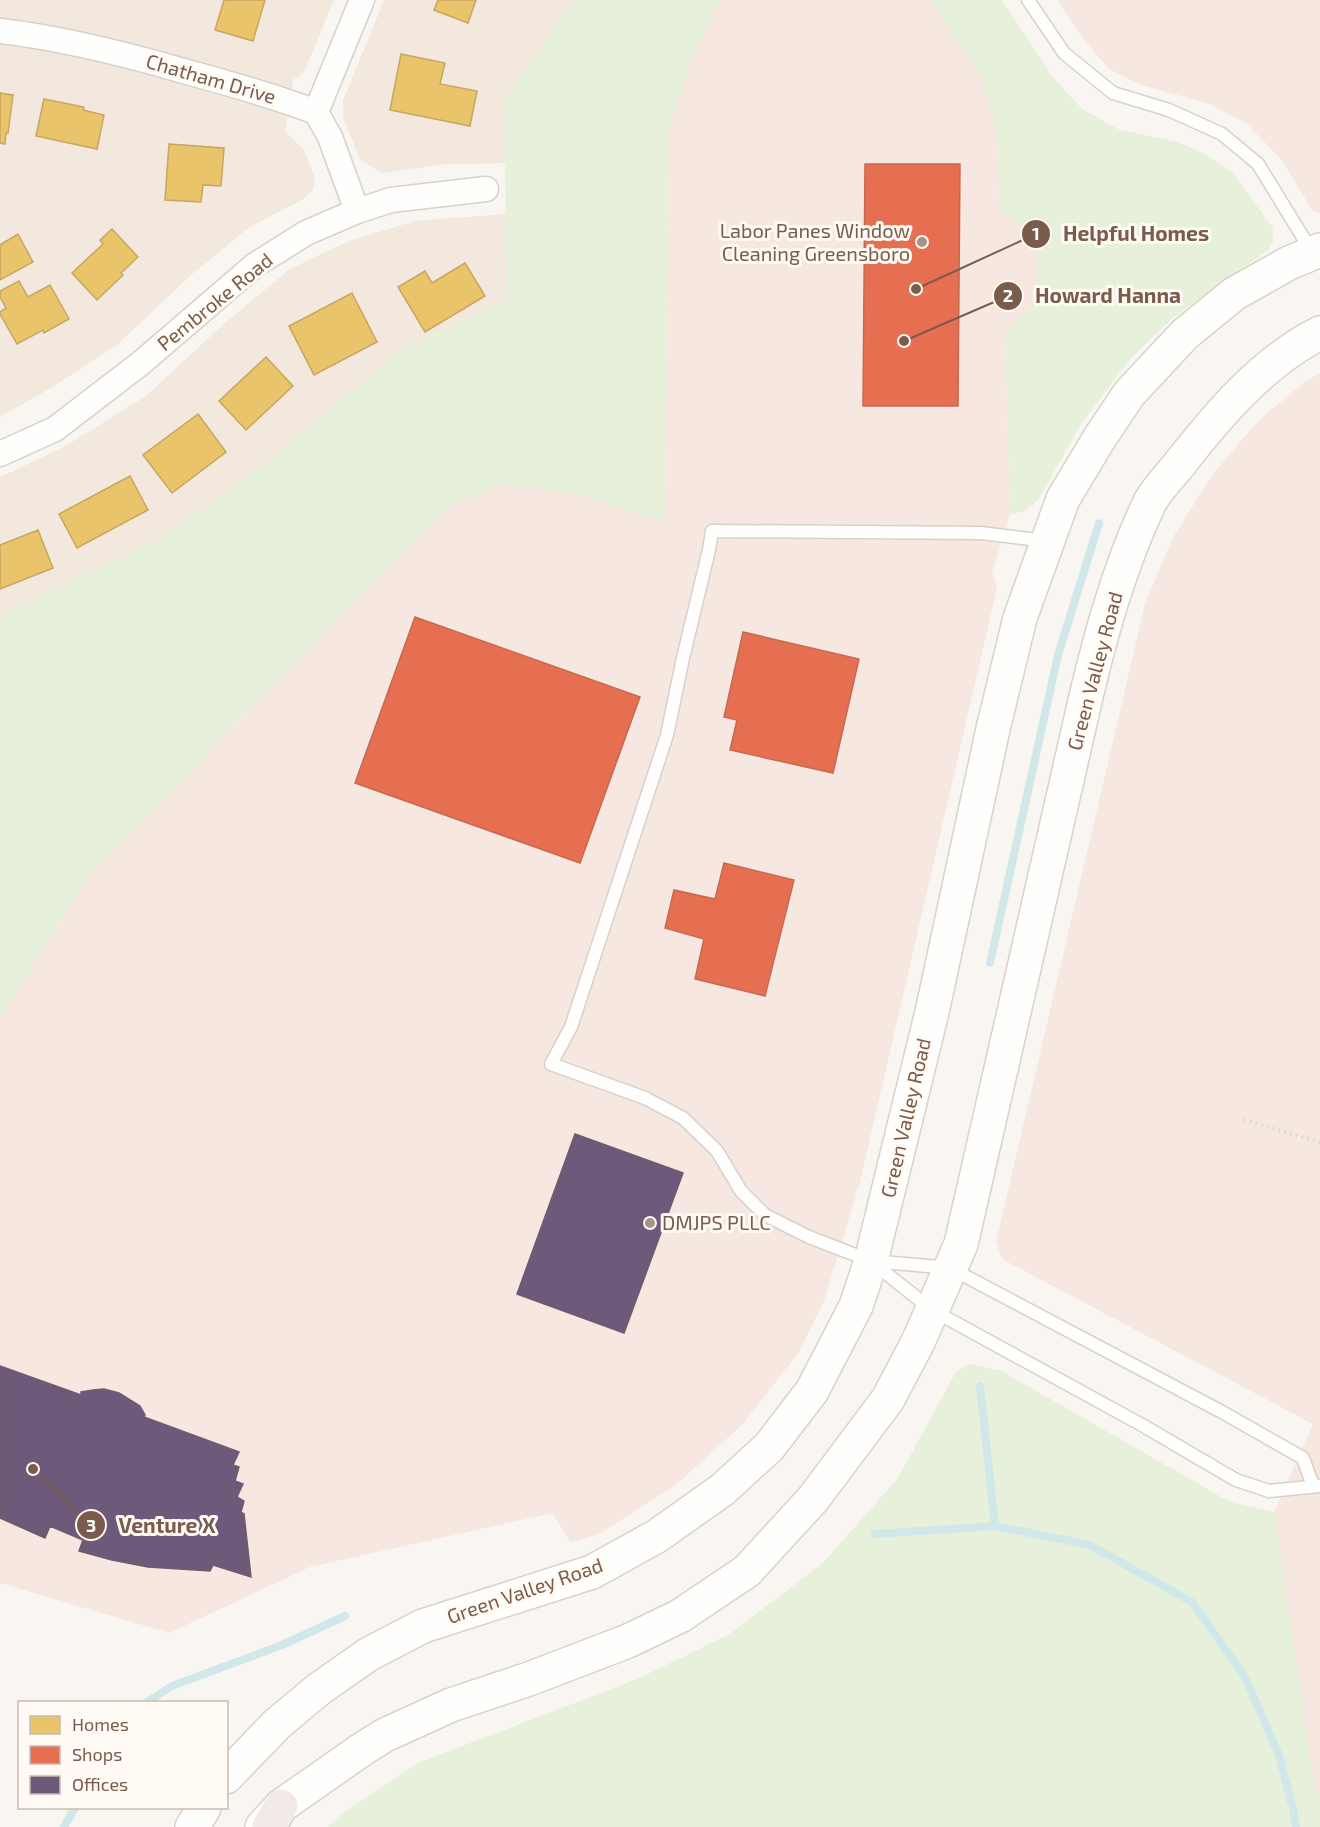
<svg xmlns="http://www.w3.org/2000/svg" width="1320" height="1827" viewBox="0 0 1320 1827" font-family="'Exo 2',sans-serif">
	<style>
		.residential { fill: #f2e8de }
		.commercial { fill: #f6e8e1 }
		.green { fill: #e7f0db }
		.homes { fill: #e9c46a; stroke: #c8a561; stroke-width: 1.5 }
		.shops { fill: #e76f51; stroke: #c66950; stroke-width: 1.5 }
		.offices { fill: #6d597a; stroke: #715a6c; stroke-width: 1.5 }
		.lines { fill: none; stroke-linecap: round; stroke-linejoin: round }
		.stream { stroke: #d0e8ea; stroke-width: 8 }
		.lane-casing { stroke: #d7d1cb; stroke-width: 15 }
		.street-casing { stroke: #d7d1cb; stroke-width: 27 }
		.secondary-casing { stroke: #d9d2cb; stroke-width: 36 }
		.highway-casing { stroke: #dad1cc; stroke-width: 36 }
		.path { stroke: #dcd5d0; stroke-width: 4; stroke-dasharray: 1.5 4.5; stroke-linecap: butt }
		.lane { stroke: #fefefd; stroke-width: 12 }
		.street { stroke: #fefefd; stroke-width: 24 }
		.secondary { stroke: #fefefd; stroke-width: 33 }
		.highway { stroke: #f2eae7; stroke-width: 33 }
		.poi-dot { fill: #a69286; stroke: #fffaf3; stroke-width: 2 }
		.labels { text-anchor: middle; stroke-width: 6; stroke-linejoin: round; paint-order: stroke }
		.street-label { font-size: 20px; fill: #7a5c4d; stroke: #fffaf3 }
		.poi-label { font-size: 20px; fill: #7a5c4d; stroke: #fffaf3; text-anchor: end }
		.leader { fill: none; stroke: #7a5c4d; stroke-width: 2 }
		.callout-dot { fill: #7a5c4d; stroke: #fffaf3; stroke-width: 2 }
		.mark-label { font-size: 18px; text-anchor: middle; font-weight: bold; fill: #fff }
		.callout-label { font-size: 21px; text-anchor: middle; font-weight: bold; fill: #7a5c4d; stroke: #fffaf3; stroke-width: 6; stroke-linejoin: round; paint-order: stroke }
	</style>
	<rect width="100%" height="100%" fill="#f9f5f0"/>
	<path class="residential" d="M0 0H334L304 72 293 80 285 131 304 150 315 177 313 190 302 200 251 226 191 275 118 344 54 386 0 417Z
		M384 0H574L504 100 505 163 447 164 383 173 361 161 343 118V101Z
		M506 214 507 299 399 351 267 462 164 537 0 617V477L64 447 146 396 226 322 290 269 349 241 415 221Z"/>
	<path class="commercial" d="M720 0H930L980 77 997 132 999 208 1037 241V298L1005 333 1010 515 992 572 997 588 860 1182 824 1301 799 1352 743 1424 677 1484 598 1535 570 1542 553 1513 310 1567 169 1633 0 1583V1017L90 875 445 508 501 484 577 494 665 521 668 130 692 58Z
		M1057 0H1320V213L1313 211 1280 158 1247 124 1210 104 1138 84 1109 69 1085 41Z
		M1320 373V1800L1314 1783 1274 1512 1313 1424 1002 1259 996 1242 1145 604 1172 539 1213 474 1258 421 1302 384Z"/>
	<path class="green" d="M574 0H720L692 58 668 130 665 522 577 494 501 484 445 508 90 875 0 1017V617L164 537 267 462 399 351 507 299 504 100Z
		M930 0H1002L1052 76 1082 109 1120 130 1178 142 1205 154 1233 173 1273 228V241L1268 250 1173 318 1131 358 1081 424 1038 500 1024 511 1010 515 1005 333 1037 298V242L999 208 997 132 980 77Z
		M969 1364 1001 1371 1230 1502 1274 1512 1314 1783 1320 1800V1827H328L340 1815 418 1763 635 1680 728 1635 824 1562 898 1478 956 1372Z"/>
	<path class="homes" d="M224 0H265L253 41 215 30Z
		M438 0H476L468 23 434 10Z
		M401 54 445 63 440 84 477 91 470 126 390 110Z
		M0 93 13 95 8 133H6L5 144 0 143Z
		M44 99 84 107 83 110 104 115 97 149 36 136Z
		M169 144 224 148 221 186 203 185 201 202 165 200Z
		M112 229 138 257 121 273 123 275 97 300 72 273 103 244 100 240Z
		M18 234 33 262 0 280V245Z
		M465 263 485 296 425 332 398 287 425 271 432 283Z
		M19 281 28 297 50 285 69 319 44 333 43 330 17 344 0 314V312L6 308 0 297V291Z
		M352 293 377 342 314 375 289 326Z
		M266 357 293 386 246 430 219 401Z
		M198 414 226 452 172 493 143 455Z
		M130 476 148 510 77 548 59 514Z
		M38 530 53 568 0 589V545Z"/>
	<path class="shops" d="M865 164H960L958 406H863Z
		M415 617 640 697 580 863 355 783Z
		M743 632 859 659 833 773 730 750 737 720 724 717Z
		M724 863 794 880 765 996 695 979 704 939 665 928 674 890 715 899Z"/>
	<path class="offices" d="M575 1134 683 1173 624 1333 517 1294Z
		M0 1366 81 1395V1392L93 1390 104 1389 119 1393 140 1406 145 1415 144 1417 239 1452 233 1465 239 1467 235 1481 243 1484 237 1497 244 1501 241 1512 244 1514 251 1577 213 1565 210 1571 148 1567 112 1560 79 1551 83 1540 50 1526 45 1538 0 1518Z"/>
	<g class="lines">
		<path class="stream" d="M990 963 1058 655 1099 523
			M980 1386 995 1526
			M875 1534 995 1526 1090 1545 1192 1602 1245 1677 1279 1755 1294 1813 1296 1827
			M147 1702 172 1686 282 1645 345 1616
			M64 1827 75 1808"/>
		<defs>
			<path id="lane" d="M1028 0 1064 53 1113 93 1169 110 1222 134 1258 164 1312 252
				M1046 541 981 533 712 531 709 550 683 658 667 735 571 1027 551 1064 645 1098 683 1118 717 1151 741 1191 765 1215 809 1237 871 1261 950 1268 1222 1412 1303 1458 1313 1486
				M872 1262 932 1310 1142 1425 1236 1480 1269 1491 1319 1486"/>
			<path id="street" d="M0 31C61 38 121 53 180 70 227 83 271 95 316 112L330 137 357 211
				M316 112 362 0
				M0 454 55 429 141 363 255 265 306 233 357 211 391 200 486 189"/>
			<path id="secondary" d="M226 1777 277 1724 319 1689 369 1654 423 1626 592 1572 657 1536 722 1490 769 1447 812 1391 856 1306 871 1261 932 1012 993 729 1020 618 1063 499 1099 439 1129 394 1185 334 1234 294 1289 263 1320 250
				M192 1827 204 1808
				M262 1827 281 1806 364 1748 385 1735 451 1705 529 1679 628 1641 680 1616 747 1571 813 1499 888 1399 918 1342 961 1244 1085 701C1101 633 1120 565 1150 502 1157 489 1169 477 1178 466 1217 416 1262 362 1320 333"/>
			<path id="highway" d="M269 1827 281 1806"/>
		</defs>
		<use href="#lane" class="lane-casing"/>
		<use href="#street" class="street-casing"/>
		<use href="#secondary" class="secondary-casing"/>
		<use href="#highway" class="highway-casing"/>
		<path class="path" d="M1244 1120 1320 1142"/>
		<use href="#lane" class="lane"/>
		<use href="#street" class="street"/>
		<use href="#secondary" class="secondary"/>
		<use href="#highway" class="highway"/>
	</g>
	<g class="poi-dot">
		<circle cx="922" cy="242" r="6"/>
		<circle cx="650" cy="1223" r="6"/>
	</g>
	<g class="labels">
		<g class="street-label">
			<text transform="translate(211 79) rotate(16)" y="7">Chatham Drive</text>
			<text transform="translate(215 302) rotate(-39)" y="7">Pembroke Road</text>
			<text transform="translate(1095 671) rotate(-75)" y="7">Green Valley Road</text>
			<text transform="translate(906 1118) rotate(-77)" y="7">Green Valley Road</text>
			<text transform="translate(525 1591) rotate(-19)" y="7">Green Valley Road</text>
		</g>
		<g class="poi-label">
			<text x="910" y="238">Labor Panes Window<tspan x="910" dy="23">Cleaning Greensboro</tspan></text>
			<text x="662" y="1230" text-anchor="start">DMJPS PLLC</text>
		</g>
	</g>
	<path class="leader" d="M916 289L1036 234M904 341L1008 296M33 1469L91 1525"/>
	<g class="callout-dot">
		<circle cx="916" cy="289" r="6"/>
		<circle cx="904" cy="341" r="6"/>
		<circle cx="33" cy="1469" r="6"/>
		<circle cx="1036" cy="234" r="15"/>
		<circle cx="1008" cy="296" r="15"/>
		<circle cx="91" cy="1525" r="15"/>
	</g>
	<g class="mark-label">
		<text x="1036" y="240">1</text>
		<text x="1008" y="302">2</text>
		<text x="91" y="1532">3</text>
	</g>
	<g class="callout-label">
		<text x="1136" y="241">Helpful Homes</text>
		<text x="1108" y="303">Howard Hanna</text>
		<text x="167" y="1533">Venture X</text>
	</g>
	<rect x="18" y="1701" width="210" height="108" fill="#fffaf3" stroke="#cabbb1" stroke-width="1.5"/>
	<rect x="30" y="1716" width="30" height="18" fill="#e9c46a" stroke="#cabbb1" stroke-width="1.5"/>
	<text x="72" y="1731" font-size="18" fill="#7a5c4d">Homes</text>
	<rect x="30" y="1746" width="30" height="18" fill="#e76f51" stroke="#cabbb1" stroke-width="1.5"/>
	<text x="72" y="1761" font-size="18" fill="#7a5c4d">Shops</text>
	<rect x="30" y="1776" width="30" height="18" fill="#6d597a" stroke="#cabbb1" stroke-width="1.5"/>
	<text x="72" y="1791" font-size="18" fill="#7a5c4d">Offices</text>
</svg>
